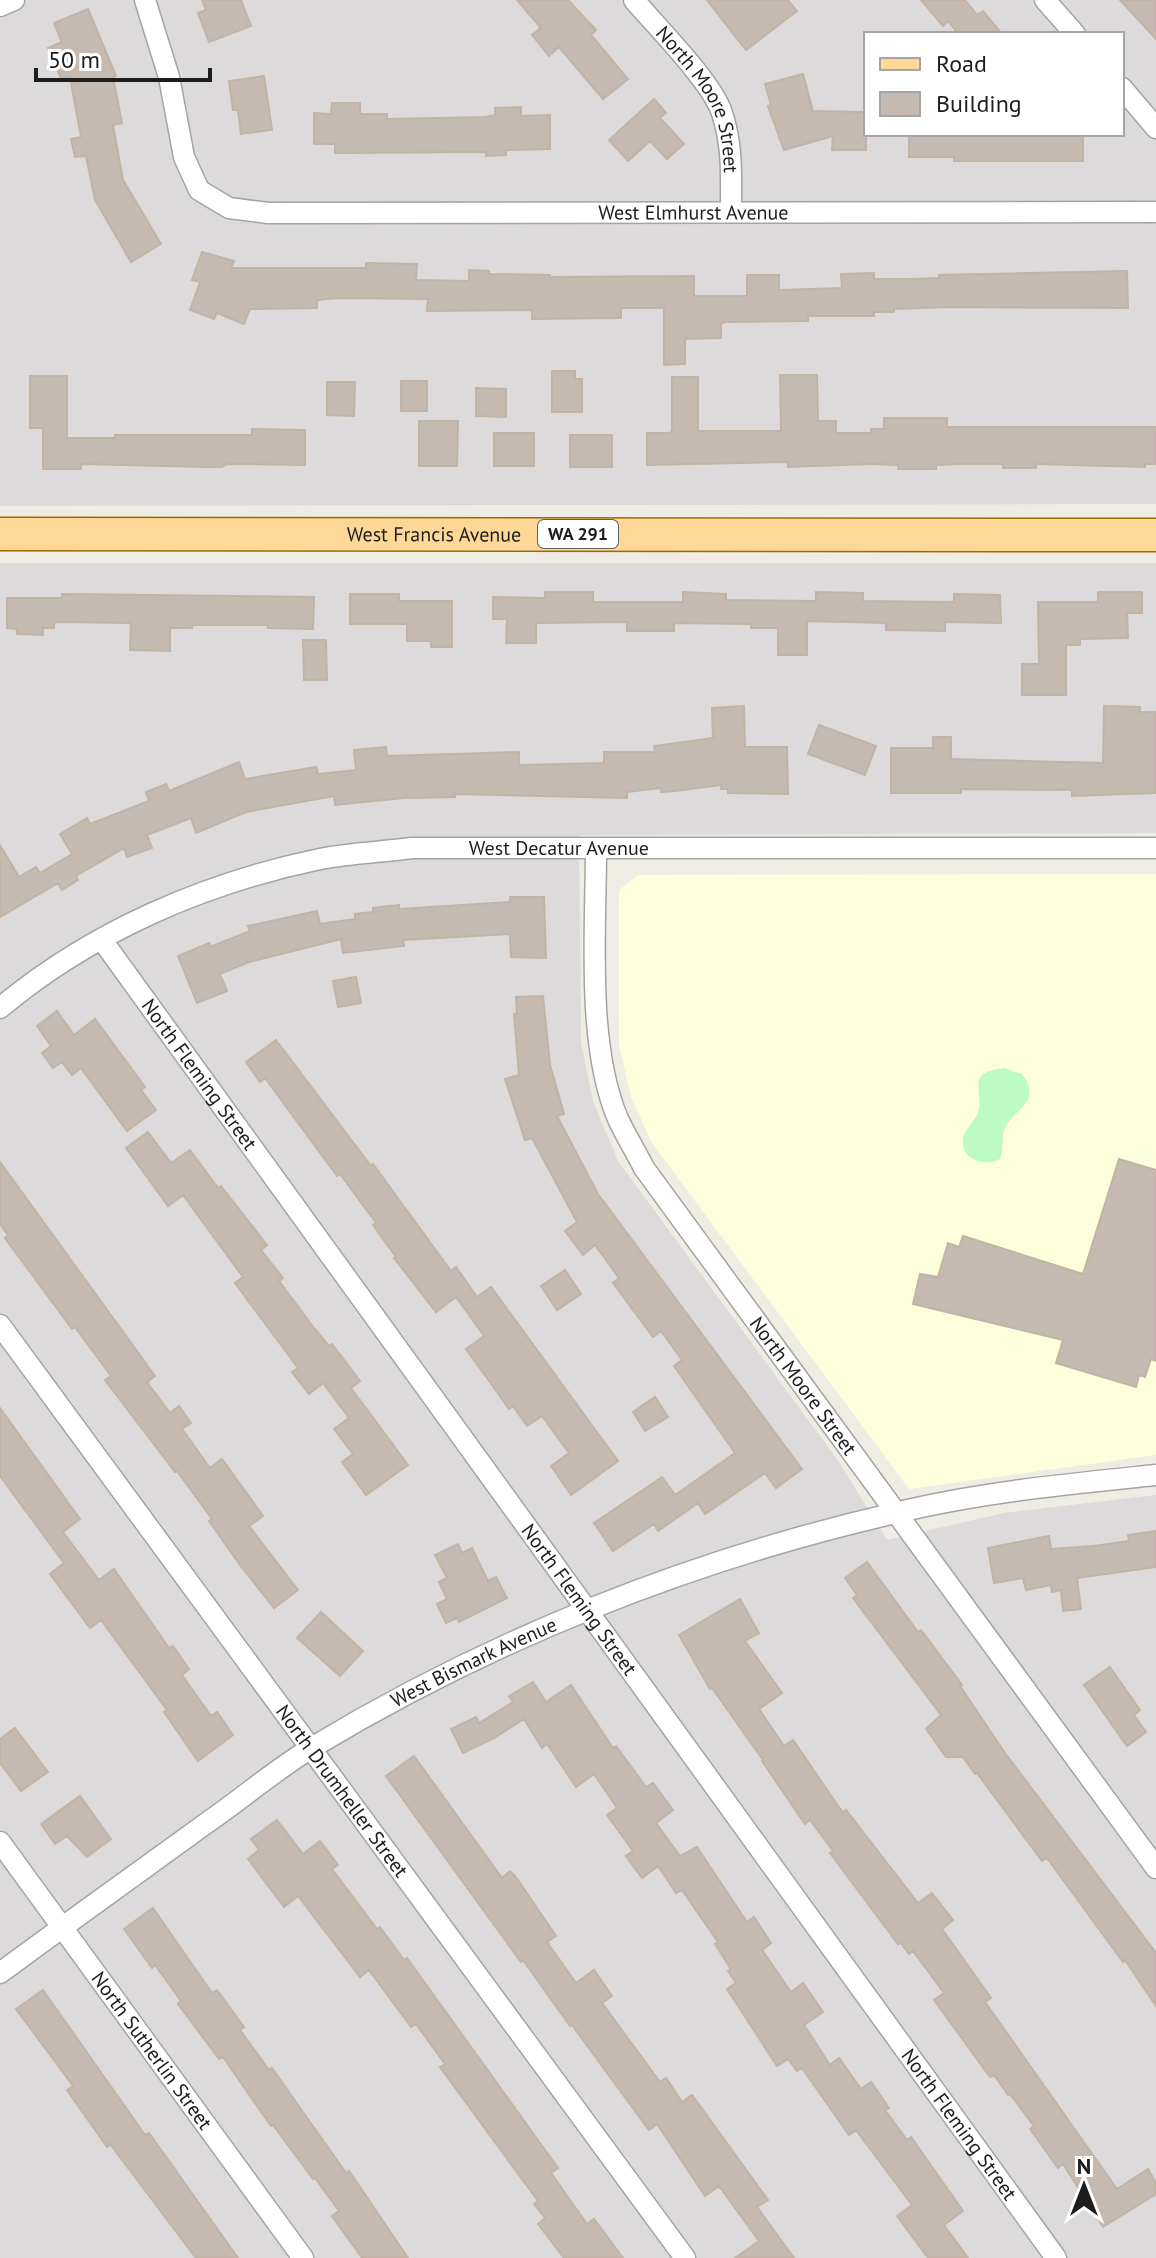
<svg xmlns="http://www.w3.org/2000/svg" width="1156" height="2258" viewBox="0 0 1156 2258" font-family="'PT Sans',sans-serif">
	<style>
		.residential { fill: #dcdada; fill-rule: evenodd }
		.education { fill: #fdffdc }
		.park { fill: #bdfbc6 }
		.building { fill: #c4bab2; stroke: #c1b3a5; stroke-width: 2 }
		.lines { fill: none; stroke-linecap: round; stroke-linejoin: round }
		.street-casing { stroke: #a4a4a4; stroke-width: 23 }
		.primary-casing { stroke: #976d00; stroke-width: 35 }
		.street { stroke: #fff; stroke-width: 20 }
		.primary { stroke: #ffd898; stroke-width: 32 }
		.labels { text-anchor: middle; stroke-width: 7; stroke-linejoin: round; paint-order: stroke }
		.shield { fill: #fff; stroke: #616161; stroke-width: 2 }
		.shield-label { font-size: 18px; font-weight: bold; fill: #1d1d1d }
		.street-label { font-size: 20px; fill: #1d1d1d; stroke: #fff }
	</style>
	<rect width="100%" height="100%" fill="#efece3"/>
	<path class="residential" d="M0 0H1156V504L0 506ZM866 34H1122V134H866Z
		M0 563H1156V833L579 835 581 1043 593 1101 618 1161 839 1462 887 1540 1004 1513 1156 1495V2258H0Z"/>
	<path class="education" d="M1156 874V1455L909 1489 652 1143 631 1097 619 1045V890L638 875Z"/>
	<path class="park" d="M1004 1068 1022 1074C1043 1102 1015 1107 1005 1128 1001 1138 1004 1148 1000 1159 986 1167 961 1160 963 1141 963 1128 977 1122 979 1108 982 1086 967 1073 1004 1068Z"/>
	<path class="building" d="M202 0H241L251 26 209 42 198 13 206 10Z
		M517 0H568L596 30 591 35 628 79 603 99 559 47 549 56 532 35 541 28Z
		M707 0H788L797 11 746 50Z
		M921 0H965L977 15 983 11 1002 34H954L957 32 948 21 943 26Z
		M1120 0H1156V39Z
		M88 9 116 76 113 77 122 123 113 125 123 180 161 244 131 262 95 200 86 156 75 157 71 139 81 137 70 77 62 81 48 48 62 42 54 23Z
		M803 74 813 111 866 112V150H832L833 136 784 150 768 106 771 105 765 84Z
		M264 76 272 130 241 134 238 110H233L229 81Z
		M654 99 666 113 660 118 684 144 667 159 650 141 628 161 609 140Z
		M332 103H360V114H387V119L486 117 495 115V108L521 107V116L550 115V149L506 150V155L486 156V152L335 153V144H314V113L331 114Z
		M909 134H1083V161H954V157H909Z
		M202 252 234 261 231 268H366V263L417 264 416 280 469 281V270L489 271V274L550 275V277L694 276V296H747V275H779V290L842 288 841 274 874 273V279H912L939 278V275L1127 271 1128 308 948 307 894 309V312H874V316H808V321L725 322 721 324V338L685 339V364L664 365V308H621V318L532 319V310L427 311 428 299 338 298 317 300V308L250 309 244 324 217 313 214 319 190 310 200 282 192 280Z
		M552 371H575V379H582V412H552Z
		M780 375H817L818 421H836V433H871V429H884V418H947V427H1156V464H1145V467L1036 464V468H1003V464H961L936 465V469H898V465L871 464 788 467V462L647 465V433H670L672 430V377H698V431H781Z
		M30 376H67V438H115V435H252V429L305 430V465L227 464 222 467H206L81 464V469H43V428H30Z
		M401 381H427V411H401Z
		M327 382H355L354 416 327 415Z
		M476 388 506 389V417L476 416Z
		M419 421H458L457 466H419Z
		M494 433H534V466H494Z
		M570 435H612V467H570Z
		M545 592H593V602H683V592L726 594V600L816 601V592L863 593V601L954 602V594L1000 595 1001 623 945 622V631L886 630V623L807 621V655H778V628H751V624L674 623V631H627V622L536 623V643H506L507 619H493V597L545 598Z
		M1098 592H1142V613H1127L1128 638 1080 639V645H1066V695H1022V664H1039L1038 602H1098Z
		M62 594 314 597 313 629 268 628V625H192V628H170V651L130 650 131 623 54 622V628H43V635L17 634V629L7 628V598H62Z
		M350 594H399V601H452V647H431V641H407V624H350Z
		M303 640H326L327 680H304Z
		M744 706 745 747H787L788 794 728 793V789H721V785L675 791 661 792V788L627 792V798L455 794V797L404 798 335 805 334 796 246 812 196 833 191 818 147 835 152 848 127 857 124 848 76 876 78 880 62 890 58 883 0 917V845L19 877 36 867 40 873 72 854 60 834 87 818 90 824 149 801 146 792 166 784 169 791 239 762 245 779 316 767 318 774 356 770 354 750 386 747 387 756 519 752V765L604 763V752H655L654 746 713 738 712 708Z
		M1104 706 1140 707V712H1156V793L1072 796V790L961 789V793H891V748H933V737H951V759L1103 763Z
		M819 725 876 746 865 775 808 754Z
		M510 897H544L546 958 511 957 510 934 403 940 404 946 343 953 341 939 249 962 220 974 227 991 197 1003 178 956 209 943 210 947 250 931 248 926 317 911 320 924 355 919V914L373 912V908L399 905V909L510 902Z
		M356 977 361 1003 338 1007 333 981Z
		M543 996 550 1065 564 1114 557 1116 598 1194 802 1469 776 1488 765 1473 705 1514 698 1503 658 1531 654 1524 613 1551 594 1523 662 1477 675 1495 735 1453 674 1366 682 1360 661 1331 653 1337 613 1283 619 1278 595 1245 583 1255 565 1231 577 1222 532 1138 525 1140 505 1079 519 1075 514 1014 517 1013 516 997Z
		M57 1011 74 1035 95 1019 145 1087 141 1090 156 1110 127 1131 81 1068 72 1075 62 1062 53 1068 42 1053 51 1046 37 1026Z
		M276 1040 371 1166 373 1164 451 1271 456 1267 477 1297 491 1287 618 1461 571 1495 551 1466 569 1453 542 1416 527 1426 513 1406 509 1409 492 1385 466 1349 484 1336 456 1297 436 1312 394 1258 396 1257 373 1225 376 1223 340 1174 337 1176 265 1078 260 1082 246 1062Z
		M148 1132 171 1163 190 1150 218 1188 221 1186 267 1245 261 1250 283 1278 279 1281 314 1328 329 1346 332 1344 360 1381 351 1388 408 1465 366 1495 342 1462 353 1454 334 1429 349 1418 323 1383 309 1394 292 1372 298 1368 235 1283 243 1277 183 1195 168 1206 126 1148Z
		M1119 1159 1156 1170V1361L1151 1359 1145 1377 1139 1375 1136 1387 1056 1363 1063 1340 913 1304 920 1274 938 1277 948 1243 959 1247 963 1236 1083 1274Z
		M0 1162 155 1376 147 1382 170 1413 179 1406 191 1423 182 1429 210 1468 222 1459 263 1516 249 1526 298 1590 274 1608 240 1565 209 1521 212 1519 177 1471 175 1472 105 1380 111 1376 75 1327 72 1329 5 1238 8 1235 0 1224Z
		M565 1270 581 1294 557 1310 541 1286Z
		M655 1397 668 1417 645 1431 633 1412Z
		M0 1408 80 1519 63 1532 99 1580 114 1569 169 1648 173 1646 189 1669 182 1675 211 1716 217 1712 233 1735 198 1761 164 1712 167 1710 101 1620 90 1628 50 1574 64 1563 0 1476Z
		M1156 1531V1567L1077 1578 1081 1609 1063 1611 1061 1590 1052 1592 1051 1585 1026 1590 1023 1578 994 1583 988 1548 1049 1536 1051 1549 1094 1546 1129 1541 1128 1535Z
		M458 1544 462 1553 472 1548 488 1581 496 1577 507 1598 459 1622 457 1618 446 1623 437 1604 447 1599 439 1582 447 1578 435 1555Z
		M867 1562 918 1632 921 1630 962 1685 960 1686 1005 1753 1156 1953V2006L1125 1960 1123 1962 1047 1858 1042 1861 977 1773 975 1774 963 1757H946L926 1729 941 1715 853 1598 857 1595 845 1578Z
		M740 1599 759 1633 745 1641 782 1693 759 1709 784 1746 793 1740 843 1813 846 1810 918 1903 932 1893 953 1920 942 1929 991 1998 985 2002 1117 2189 1148 2169 1156 2183V2194L1103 2227 1063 2164 1058 2168 1030 2129 1034 2126 1010 2094 1008 2095 994 2075 990 2077 934 2000 944 1993 913 1951 909 1954 901 1943 898 1944 830 1853 833 1851 810 1820 805 1824 762 1761 763 1760 712 1688 710 1689 679 1635Z
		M321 1612 363 1651 340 1676 297 1638Z
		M1110 1667 1140 1710 1134 1715 1146 1732 1127 1746 1084 1685Z
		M533 1682 546 1702 571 1685 613 1748 616 1746 646 1787 653 1783 673 1810 656 1823 680 1856 697 1847 747 1922 754 1917 771 1943 762 1950 791 1992 803 1983 823 2012 804 2025 830 2065 839 2058 861 2089 871 2082 889 2108 885 2110 907 2140 911 2137 963 2211 944 2225 968 2258H928L897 2216 912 2205 856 2130 849 2135 802 2068 797 2071 788 2059 777 2066 727 1989 736 1983 728 1971 731 1969 715 1944 718 1942 682 1890 676 1893 658 1866 642 1878 626 1856 633 1851 607 1815 617 1808 594 1774 576 1787 547 1744 542 1748 524 1719 494 1738 463 1753 451 1729 476 1717 479 1723 513 1702 509 1696Z
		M15 1728 48 1772 21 1791 0 1763V1739Z
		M414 1756 502 1878 510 1871 515 1876 556 1936 547 1942 576 1983 594 1970 612 1996 602 2003 660 2082 666 2078 682 2102 692 2095 768 2200 757 2207 794 2258H735L759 2241 719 2186 705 2196 657 2124 649 2130 572 2025 570 2026 523 1960 521 1962 386 1776Z
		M80 1796 111 1839 87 1857 67 1836 55 1844 41 1824Z
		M277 1820 303 1854 320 1841 338 1865 332 1869 377 1929 380 1927 404 1960 407 1958 558 2168 551 2173 587 2224 594 2219 623 2258H564L538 2224 545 2218 534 2204 538 2201 440 2067 445 2064 416 2024 411 2027 369 1970 360 1977 298 1896 284 1907 248 1859 259 1850 251 1839Z
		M153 1908 212 1993 217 1990 244 2027 240 2030 269 2070 272 2068 346 2173 349 2171 408 2258H362L332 2216 339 2211 315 2178 313 2179 273 2125 271 2126 223 2057 219 2059 178 2004 181 2001 155 1965 152 1968 124 1929Z
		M43 1990 145 2135 149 2133 238 2258H196L110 2144 107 2147 67 2090 73 2086 16 2009Z"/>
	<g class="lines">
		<defs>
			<g id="street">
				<path id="s1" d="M145 0 169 77 184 157 199 190 229 208 268 213 1156 212"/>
				<path id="s2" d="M634 0C656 26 712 82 722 113 733 146 731 178 731 212"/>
				<path d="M1045 0 1075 34"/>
				<path d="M0 6 14 0"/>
				<path d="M1122 88 1156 128"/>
				<path id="s3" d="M596 849C596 930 586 1044 618 1119 626 1136 636 1152 644 1168L1156 1868"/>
				<path id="s4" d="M102 940 1056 2258"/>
				<path id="s5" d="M0 1008C91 932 204 883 320 859 350 853 382 852 412 848H1156"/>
				<path id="s6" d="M0 1325 685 2258"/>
				<path id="s7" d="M0 1842 303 2258"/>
				<path id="s8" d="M0 1973C69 1922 139 1872 208 1822 243 1798 276 1769 313 1747 492 1639 691 1560 895 1513 981 1492 1069 1484 1156 1475"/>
			</g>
			<g id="primary">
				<path id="s9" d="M0 534 1156 535"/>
			</g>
		</defs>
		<use href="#street" class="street-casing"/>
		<use href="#primary" class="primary-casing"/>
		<use href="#street" class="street"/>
		<use href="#primary" class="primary"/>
	</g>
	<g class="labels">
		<rect class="shield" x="538" y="520" width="80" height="28" rx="6"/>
		<g class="shield-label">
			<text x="578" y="540">WA 291</text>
		</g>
		<g class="street-label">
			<text dy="7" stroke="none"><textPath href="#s2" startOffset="122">North Moore Street</textPath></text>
			<text dy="7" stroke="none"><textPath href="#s1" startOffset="698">West Elmhurst Avenue</textPath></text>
			<text dy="7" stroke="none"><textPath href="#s9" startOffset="434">West Francis Avenue</textPath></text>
			<text dy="7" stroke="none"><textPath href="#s5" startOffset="596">West Decatur Avenue</textPath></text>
			<text dy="7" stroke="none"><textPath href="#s4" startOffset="166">North Fleming Street</textPath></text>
			<text dy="7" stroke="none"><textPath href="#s3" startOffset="598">North Moore Street</textPath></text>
			<text dy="7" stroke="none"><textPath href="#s4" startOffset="814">North Fleming Street</textPath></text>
			<text dy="7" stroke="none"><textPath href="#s8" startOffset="568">West Bismark Avenue</textPath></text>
			<text dy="7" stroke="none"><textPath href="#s6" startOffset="578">North Drumheller Street</textPath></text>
			<text dy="7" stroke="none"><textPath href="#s7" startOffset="258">North Sutherlin Street</textPath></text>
			<text dy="7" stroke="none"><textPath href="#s4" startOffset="1462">North Fleming Street</textPath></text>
		</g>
	</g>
	<rect x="864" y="32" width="260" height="104" fill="#ffffff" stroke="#a5a5a5" stroke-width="2"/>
	<rect x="880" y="58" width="40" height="12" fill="#ffd898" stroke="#a5a5a5" stroke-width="2"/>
	<text x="936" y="72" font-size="24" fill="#1d1d1d">Road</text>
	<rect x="880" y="92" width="40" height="24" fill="#c4bab2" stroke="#a5a5a5" stroke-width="2"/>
	<text x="936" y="112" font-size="24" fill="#1d1d1d">Building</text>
	<g transform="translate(1084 2186)" stroke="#ffffff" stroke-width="6" paint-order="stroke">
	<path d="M0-6L14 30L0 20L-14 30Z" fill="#1d1d1d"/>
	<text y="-12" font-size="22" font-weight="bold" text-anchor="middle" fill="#1d1d1d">N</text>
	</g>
	<path d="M36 68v12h174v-12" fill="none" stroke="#1d1d1d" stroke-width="4"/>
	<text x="48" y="68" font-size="24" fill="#1d1d1d" stroke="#ffffff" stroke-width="6" paint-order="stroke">50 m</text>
</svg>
